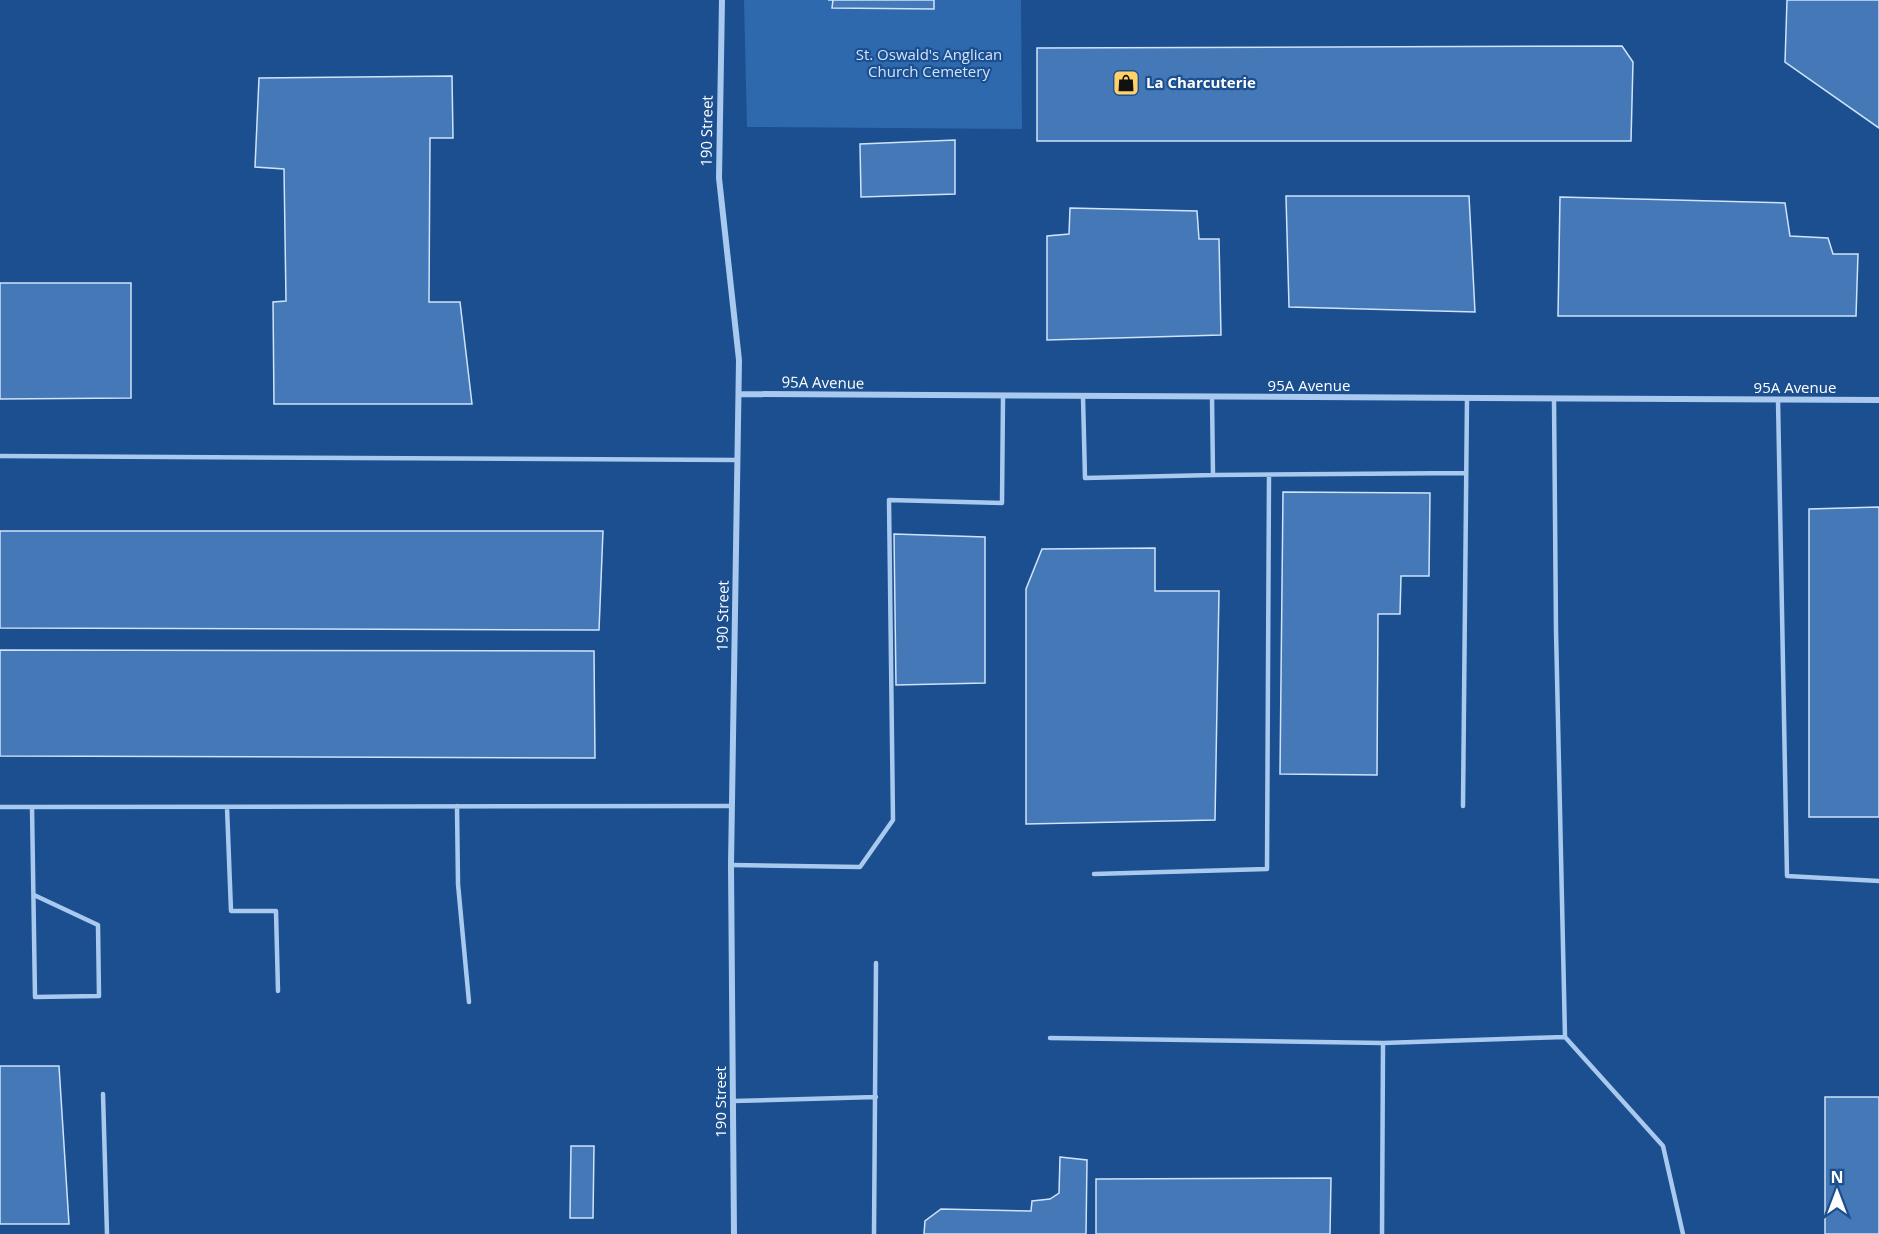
<svg xmlns="http://www.w3.org/2000/svg" width="1879" height="1234" viewBox="0 0 1879 1234" font-family="'Open Sans',sans-serif">
	<style>
		.green { fill: #2e69ad }
		.building { fill: #4478b7; stroke: #cfe3fa; stroke-width: 1.5 }
		.lines { fill: none; stroke-linecap: round; stroke-linejoin: round }
		.lane { stroke: #a9c9ee; stroke-width: 4.5 }
		.street { stroke: #a9c9ee; stroke-width: 6 }
		.labels { text-anchor: middle; stroke-width: 4.5; stroke-linejoin: round; paint-order: stroke }
		.park-label { font-size: 15px; fill: #cfe3fa; stroke: #1b4f8f }
		.poi-label { font-size: 15px; font-weight: bold; fill: #fff; stroke: #1b4f8f; text-anchor: start }
		.street-label { font-size: 15px; fill: #fff; stroke: #1b4f8f }
	</style>
	<rect width="100%" height="100%" fill="#1b4f8f"/>
	<path class="green" d="M744 0H1021L1022 129 747 127Z"/>
	<path class="building" d="M828 0H934V9L832 8 833 0Z
		M1787 0H1879V128L1785 62Z
		M1622 46 1633 62 1631 141H1037V48Z
		M452 76 453 138H430L429 302H460L472 404H274L273 302 286 301 284 169 255 167 259 78Z
		M955 140V194L861 197 860 144Z
		M1286 196H1469L1475 312 1289 307Z
		M1560 197 1785 203 1790 236 1828 238 1833 254H1858L1856 316H1558Z
		M1070 208 1197 211 1199 239H1219L1221 335 1047 340V236L1069 234Z
		M0 283H131V398L0 399Z
		M1283 492 1430 493 1429 576H1401L1400 614H1378L1377 775 1280 774Z
		M1879 507V817H1809V509Z
		M0 531H603L599 630 0 628Z
		M894 534 985 537V683L896 685Z
		M1155 548V591H1219L1215 820 1026 824V589L1042 549Z
		M0 650 594 651 595 758 0 756Z
		M0 1066H59L69 1224H0Z
		M1825 1097H1879V1234H1825Z
		M571 1146H594L593 1218H570Z
		M1060 1157 1087 1160 1086 1234H924L925 1221 941 1209 1031 1211 1032 1201 1050 1199 1059 1193Z
		M1331 1178 1330 1234H1096V1179Z"/>
	<g class="lines">
		<path class="lane" d="M1083 397 1085 478 1213 475 1212 397
			M1554 399 1556 630 1565 1037 1663 1146 1683 1234
			M1778 400 1787 876 1879 881
			M0 456 737 460
			M1213 475 1466 473
			M457 806 458 884 469 1002
			M1463 806 1467 398
			M0 807 732 806
			M32 807 35 997 99 996 98 925 34 895
			M227 807 231 911H276L278 991
			M731 865 860 867 893 820 889 500 1002 503 1003 397
			M1094 874 1267 869 1269 475
			M1050 1038 1383 1043
			M103 1094 107 1234
			M733 1101 876 1097
			M874 1234 876 963
			M1382 1234 1383 1043 1565 1037"/>
		<path class="street" d="M722 0 719 178 739 360 731 865 734 1234
			M739 394 1879 400"/>
	</g>
	<defs>
		<symbol id="shop-square" viewBox="-11 -11 22 22"><rect x="-9" y="-9" width="18" height="18" rx="4" fill="#ffd166" stroke="#1b4f8f"/><path d="M-5-2.5h2.3a2.7 3.5 0 0 1 5.4 0H5L5.5 6h-11ZM-1.5-2.5h3a1.5 2.3 0 0 0-3 0Z" fill="#111"/></symbol>
	</defs>
	<g fill-rule="evenodd">
		<use href="#shop-square" x="1111" y="68" width="30" height="30"/>
	</g>
	<g class="labels">
		<g class="park-label">
			<text x="929" y="60">St. Oswald's Anglican<tspan x="929" dy="17">Church Cemetery</tspan></text>
		</g>
		<g class="poi-label">
			<text x="1146" y="88">La Charcuterie</text>
		</g>
		<g class="street-label">
			<text transform="translate(707 131) rotate(-89)" y="5">190 Street</text>
			<text transform="translate(823 383) rotate(1)" y="5">95A Avenue</text>
			<text x="1309" y="391">95A Avenue</text>
			<text x="1795" y="393">95A Avenue</text>
			<text transform="translate(723 616) rotate(-89)" y="5">190 Street</text>
			<text transform="translate(721 1102) rotate(-90)" y="5">190 Street</text>
		</g>
	</g>
	<g transform="translate(1837 1192)" stroke="#1b4f8f" stroke-width="4.5" paint-order="stroke">
	<path d="M0-4.5L10 22L0 15L-10 22Z" fill="#ffffff"/>
	<text y="-9" font-size="16" font-weight="bold" text-anchor="middle" fill="#ffffff">N</text>
	</g>
</svg>
